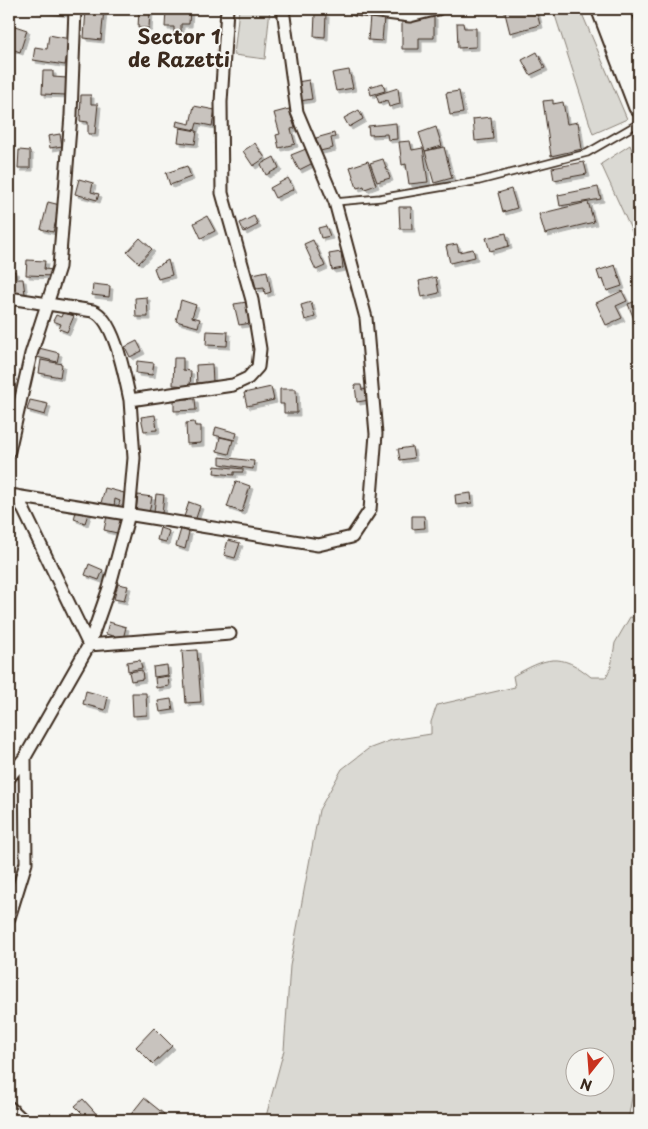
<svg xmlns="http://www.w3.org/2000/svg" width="648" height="1129" viewBox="0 0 648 1129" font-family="'Playpen Sans',sans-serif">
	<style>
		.green { fill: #dad9d3; stroke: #8a8278; fill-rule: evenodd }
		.building { fill: #c8c3be; stroke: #3b2a1e; filter: url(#shadow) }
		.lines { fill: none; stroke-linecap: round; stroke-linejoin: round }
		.lane-casing { stroke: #3b2a1e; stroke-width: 9 }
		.street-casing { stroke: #3b2a1e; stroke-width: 15 }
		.highway-casing { stroke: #3b2a1e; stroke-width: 24 }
		.lane { stroke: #f6f6f2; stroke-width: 5.5 }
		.street { stroke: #f6f6f2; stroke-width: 11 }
		.highway { stroke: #f6f6f2; stroke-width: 20 }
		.labels { text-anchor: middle; stroke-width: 4; stroke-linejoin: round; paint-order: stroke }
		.quarter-label { font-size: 20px; font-weight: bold; fill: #3b2a1e; stroke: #f6f6f2 }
	</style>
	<defs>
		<filter id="shadow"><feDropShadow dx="3" dy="3" stdDeviation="0" flood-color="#0004"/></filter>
	</defs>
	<rect width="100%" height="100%" fill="#f6f6f2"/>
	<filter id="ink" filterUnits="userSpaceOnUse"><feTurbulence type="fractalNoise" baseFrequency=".02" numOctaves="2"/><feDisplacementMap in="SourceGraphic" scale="10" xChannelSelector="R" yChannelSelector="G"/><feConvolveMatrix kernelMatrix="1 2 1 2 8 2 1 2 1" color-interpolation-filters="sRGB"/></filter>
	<g filter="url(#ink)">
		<path class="green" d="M239 9H270L265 59 234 55Z
			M553 9H580L627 119 593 134Z
			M630 145 639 169V247L601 164Z
			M630 617 639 619V1058L628 1120H265L284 1050 290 966 319 810 342 769 368 749 392 740 431 734V722L437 705 515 687 513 676C546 658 560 651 591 677H606L611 667 615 643ZM606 1056V1086H576V1056Z"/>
		<path class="building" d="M34 9H66L65 14Z
			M86 9H104L101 40 84 38Z
			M139 9H150L149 28H138Z
			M166 9H190L189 24H181V35H174V27H165Z
			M504 9H536L540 25 510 33Z
			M315 14H326L325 37 314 36Z
			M370 16 384 17 382 41 368 40Z
			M434 16V38H419V49H402V17Z
			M457 23H463L464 28H476V47L458 48Z
			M15 26 27 30 20 52 9 48Z
			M49 35 70 39 65 65 33 60 35 47 47 49Z
			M537 52 545 68 530 75 522 60Z
			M349 70 353 88 336 91 332 73Z
			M43 71H53V77L67 78 66 95 42 94Z
			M309 80 312 99 300 101 297 82Z
			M383 83 385 91 371 95 369 87Z
			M398 88 400 104 389 107 387 100 379 103 376 95Z
			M459 91 463 113 450 115 446 93Z
			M81 95H91V104H98L95 134H88V122L80 121Z
			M553 100V104L563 102 567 124 578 122 582 149 551 156 543 101Z
			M194 106 215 110 212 126 197 123 195 130 176 126 177 121 190 124Z
			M289 109 295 128 291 129 295 144 279 148 276 135 280 134 274 113Z
			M359 110 363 119 349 127 344 118Z
			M491 117 493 139 475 141 473 119Z
			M396 123 397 139 388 140 387 134 369 135 368 126Z
			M436 127 442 146 425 151 419 133Z
			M180 128 197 131 195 144 178 142Z
			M334 133 335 137 331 138 333 148 320 151 316 138Z
			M60 134 62 146 50 148 48 136Z
			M410 141 412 150 423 148 428 182 409 184 406 164 402 165 399 142Z
			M255 143 265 158 253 166 243 151Z
			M444 147 452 178 434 183 425 151Z
			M306 149 313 163 299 170 291 155Z
			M19 150 30 151V168H18Z
			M274 157 279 168 266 175 261 164Z
			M383 159 390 178 377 182 370 163Z
			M368 161 376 185 365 189 364 186 357 188 350 167Z
			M584 162 587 174 554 180 552 168Z
			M187 166 191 177 170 185 166 173Z
			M288 178 294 189 275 198 270 188Z
			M79 179 93 183 91 192 99 194 97 200 75 194Z
			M598 187 601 199 560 206 558 195Z
			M511 189 517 208 503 212 498 193Z
			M48 202 60 205 53 232 41 229Z
			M588 202 594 222 545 234 539 214Z
			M399 207H411L412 229H400Z
			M207 216 215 231 201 238 194 223Z
			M254 216 258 225 244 232 240 223Z
			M326 226 330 236 321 238 318 228Z
			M506 233 509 246 490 251 486 238Z
			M140 238 152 249 139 263 127 252Z
			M313 240 325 266 316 270 304 244Z
			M457 244 459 252 473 249 475 257 450 263 446 246Z
			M341 252 343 268 332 270 329 254Z
			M27 260 45 261 44 269 54 270V276L26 275Z
			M168 260 172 275 158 279 154 268Z
			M615 265 622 286 607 291 603 279 600 280 597 271Z
			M15 271 16 279H23L25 294 9 296V272Z
			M267 271 271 292 265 294 264 288 256 289 253 274Z
			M436 277 439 293 422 297 419 281Z
			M93 284 110 286 109 297 92 295Z
			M622 291 627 301 616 306 622 318 606 325 596 303Z
			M147 297 148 317H136L135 298Z
			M181 300 196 305 192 317 200 319 198 327 176 321Z
			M639 300V317L634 319 628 304Z
			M247 302 251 323 239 325 234 304Z
			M311 302 315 317 305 320 301 305Z
			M63 312 74 316 67 332 59 329 61 324 53 321 56 315 61 317Z
			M207 331 228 332 227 346 206 345Z
			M137 341 142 351 130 357 125 347Z
			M39 348 59 353 57 362 37 357Z
			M174 358H183V370L191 371 190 386 173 385Z
			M41 360 62 364 60 377 39 373Z
			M137 361 154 363 152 375 136 373Z
			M212 364 213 382 197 383 196 365Z
			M355 385H361L362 390 368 389 369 400 357 402Z
			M271 387 274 400 247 406 244 393Z
			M280 389H296L297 413H284V404H280Z
			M174 399H195L196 410 174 411Z
			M30 400 48 404 45 415 27 410Z
			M155 415 157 430 144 431 141 417Z
			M194 422 195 426H201V443L187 444 186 423Z
			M216 427 237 433 235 440 214 435Z
			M220 437 233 440 229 454 217 451Z
			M412 447 414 458 400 460 398 449Z
			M220 457 254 461 253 469 220 464Z
			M215 466 243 469V472H234V475L214 473Z
			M236 481 250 486 242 512 227 507Z
			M105 488 128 494 124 509 118 507 120 501 115 499 114 506 101 503Z
			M471 493 472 503 456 505 455 495Z
			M156 494 164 495 162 513 154 512Z
			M138 495 152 497 149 513 136 510Z
			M189 502 200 506 195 521 184 517Z
			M77 508 89 511 85 523 74 519Z
			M107 516 121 520 117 533 104 530Z
			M412 516H424L425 528 412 529Z
			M160 528 169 531 166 542 157 540Z
			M181 529 189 532 185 549 176 546Z
			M228 540 240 543 235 558 224 555Z
			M89 564 103 570 99 580 85 575Z
			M118 584 128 586 124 601 114 599Z
			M109 622 126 627 123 639 106 634Z
			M197 650 201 702 186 703 182 651Z
			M140 660 142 668 128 671 127 662Z
			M167 665 168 675 154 677 153 667Z
			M142 670 143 679 131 681 129 672Z
			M168 676 169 686 156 688 155 678Z
			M86 691 108 697 105 710 83 704Z
			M132 693H146L147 715 133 716Z
			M171 699 173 710 160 712 158 701Z
			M154 1028 172 1046 153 1064 136 1047Z
			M144 1098 164 1114 159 1120H131L128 1118Z
			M83 1099 100 1118 97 1120H89L75 1106Z
			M74 1112 82 1120H68Z"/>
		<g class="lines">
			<defs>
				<path id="lane" d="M335 202 380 198 479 181 587 153 639 123"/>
				<path id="street" d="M355 9 410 16 438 9
					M9 298 93 311C115 319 125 378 130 400
					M9 451 31 354 59 267 71 115 75 9
					M9 495 318 545 352 537 370 510 376 434 366 318 335 202 297 112 283 9
					M17 496 89 645 230 634
					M9 778 25 757 89 645 109 588 129 514 134 458 130 400 233 385 248 378 258 367 260 349 252 300 222 193 221 102 227 9
					M9 918 26 863 25 757
					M9 1107 23 1120"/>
				<path id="highway" d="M602 9 639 106
					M619 9 639 62"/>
			</defs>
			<use href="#lane" class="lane-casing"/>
			<use href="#street" class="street-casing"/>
			<use href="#highway" class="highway-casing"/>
			<use href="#lane" class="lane"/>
			<use href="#street" class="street"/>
			<use href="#highway" class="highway"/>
		</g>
	</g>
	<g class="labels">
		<g class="quarter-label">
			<text x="179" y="44">Sector 1<tspan x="179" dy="23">de Razetti</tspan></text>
		</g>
	</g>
	<rect width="648" height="1129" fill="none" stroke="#f6f6f2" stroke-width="30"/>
	<rect x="15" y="15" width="618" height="1099" fill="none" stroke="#3b2a1e" stroke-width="2" filter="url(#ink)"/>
	<g transform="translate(590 1072) rotate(197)"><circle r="24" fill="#f6f6f2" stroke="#aba49d"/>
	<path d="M0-4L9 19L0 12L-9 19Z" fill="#c8321e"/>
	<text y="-8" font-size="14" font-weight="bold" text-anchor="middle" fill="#3b2a1e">N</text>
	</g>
</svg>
